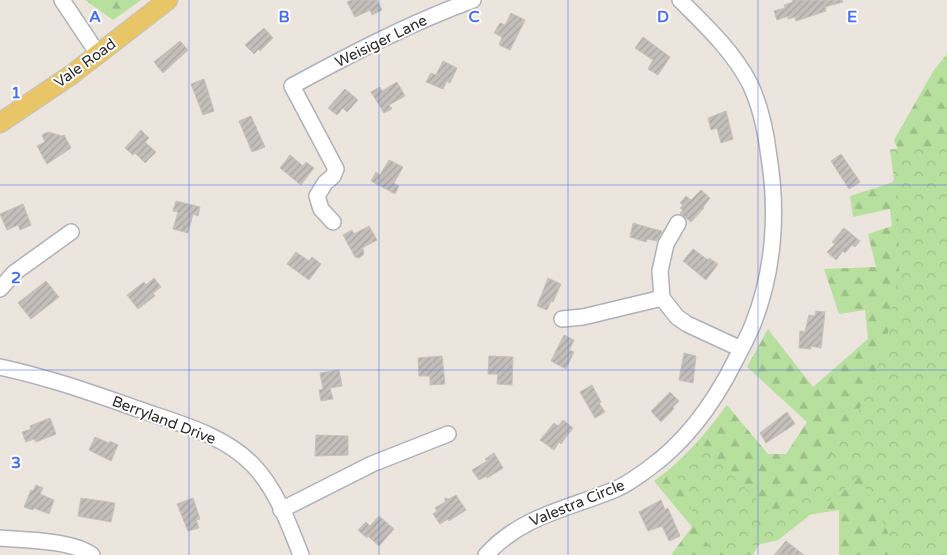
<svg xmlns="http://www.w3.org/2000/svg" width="947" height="555" viewBox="0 0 947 555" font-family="'Varela Round',sans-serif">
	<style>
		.forest { fill: url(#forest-firs) }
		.park { fill: url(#park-crowns) }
		.building { fill: url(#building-hatch); stroke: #c7c1b8 }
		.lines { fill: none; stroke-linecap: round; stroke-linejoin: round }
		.minor-casing { stroke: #aeb1bb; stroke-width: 18 }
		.major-casing { stroke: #c4c4c4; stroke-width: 21 }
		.minor { stroke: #fff; stroke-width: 15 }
		.major { stroke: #e8c566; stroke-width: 19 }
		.grid { fill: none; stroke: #486eef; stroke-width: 1; stroke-opacity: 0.55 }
		.labels { text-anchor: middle; stroke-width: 4; stroke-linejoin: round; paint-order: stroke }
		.street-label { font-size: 15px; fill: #2b2b2b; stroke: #fff }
		.grid-label { font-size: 16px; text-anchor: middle; font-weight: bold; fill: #486eef; stroke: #fff; stroke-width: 4; stroke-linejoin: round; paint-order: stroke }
	</style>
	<defs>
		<pattern id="forest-firs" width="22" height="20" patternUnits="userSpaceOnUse" patternTransform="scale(1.25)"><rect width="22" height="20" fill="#b7df9e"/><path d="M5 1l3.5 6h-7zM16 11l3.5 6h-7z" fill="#9ec088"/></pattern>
		<pattern id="park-crowns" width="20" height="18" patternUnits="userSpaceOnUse" patternTransform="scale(1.25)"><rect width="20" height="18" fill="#b7df9e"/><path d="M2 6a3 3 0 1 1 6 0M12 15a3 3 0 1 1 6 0" fill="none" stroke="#9ec088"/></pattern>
		<pattern id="building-hatch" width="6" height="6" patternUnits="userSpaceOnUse" patternTransform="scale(1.25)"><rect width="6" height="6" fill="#c4bfba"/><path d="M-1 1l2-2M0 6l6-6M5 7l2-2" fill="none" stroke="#a9a4a0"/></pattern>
	</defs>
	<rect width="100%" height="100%" fill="#ece5de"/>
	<path class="forest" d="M85 0H141L113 20Z
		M947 54V555H839V510L795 517 764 535 753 555H671L692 527 654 481C684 460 705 434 727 405L768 454H786L807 422 747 367 768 329 813 387 868 339 865 310 839 314 824 269 876 267 868 234 892 226 890 209 853 217 850 196 891 183 907 170 894 140 934 70Z"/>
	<path class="park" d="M947 148V555H899L860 476 778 540 712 555 673 468 698 442 773 515 813 485 858 412 885 349 899 270 898 212 890 149Z"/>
	<path class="building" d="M352 0H377L382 10 372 15 370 10 355 17 347 2Z
		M792 0H842L843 2 825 7 826 11 796 21 795 17 788 19V16L777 20 774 11 785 8 784 5 793 2Z
		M511 13 525 20 510 50 499 45 502 37 494 33 500 23 505 25Z
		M264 28 273 38 260 51 259 49 254 54 245 45Z
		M643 37 670 57 658 75 648 69 653 60 635 48Z
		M180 41 188 50 163 73 154 62Z
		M443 61 457 68 450 83 447 81 443 89 426 82 431 73 436 75Z
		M204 79 214 111 203 115 191 84Z
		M397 82 405 96 389 105 392 109 384 113 371 92 380 87 382 91Z
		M345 89 358 100 347 112 343 108 337 115 328 108Z
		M726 111 733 139 721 143 717 128 711 130 708 118Z
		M251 116 265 147 252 152 239 121Z
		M141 130 149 138 145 142 156 152 145 163 135 153 133 155 125 148Z
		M48 132 62 136 64 135 71 148 47 164 37 146 45 142 42 135Z
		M841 154 860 182 849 189 831 161Z
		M290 155 303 166 306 162 314 168 301 185 280 168Z
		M389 160 403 167 394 183 399 186 395 194 371 181 376 172 380 175Z
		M701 190 710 198 703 207 704 208 691 222 680 213 683 210 680 208 683 205 680 203 686 196 691 200Z
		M176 201 200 207 198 216 193 214 188 233 173 229 178 212 173 211Z
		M23 204 31 225 20 230 18 225 7 230 0 214Z
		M633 223 650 228 662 231 657 241 647 239 646 242 630 237Z
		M369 226 377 240 362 248 364 252 363 255 359 258 355 257 343 235 352 230 354 234Z
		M844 228 860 241 855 247 852 245 845 253 843 251 836 260 827 252 835 244 832 242Z
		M693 249 708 260 709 258 718 264 706 280 683 261Z
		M296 252 309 261 312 257 321 264 309 280 287 264Z
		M154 278 161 287 153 293 155 296 138 309 127 295 144 282 146 285Z
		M548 278 561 284 553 302 551 301 547 310 537 306Z
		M46 281 59 297 31 319 18 303Z
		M816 311 825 312 821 348 811 346V349L799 348 800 331 805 332 809 315 815 316Z
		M564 335 574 340 569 350 574 352 566 369 551 361Z
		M684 353 696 356 693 383 679 380Z
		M442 356 445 384 430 385V376H419L418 358Z
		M489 356 513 357 512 385 497 384 498 374H488Z
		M339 370 342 386 330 388 333 399 321 401 319 390 323 389 320 373Z
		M592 385 601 402 599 403 605 412 595 418 580 392Z
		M670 392 679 401 673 407 674 409 661 422 651 411Z
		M787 412 795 424 766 443 760 433Z
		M50 418 56 434 36 442 34 439 26 442 22 432 31 429 30 426Z
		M563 420 573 428 561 444 559 442 554 450 540 440 554 423 558 426Z
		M316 435 348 436V455L315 456Z
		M95 437 109 443 110 441 118 445 111 461 89 450Z
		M494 453 503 468 487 478 486 476 479 480 472 470 487 461 485 459Z
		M36 485 43 488 40 494 54 500 49 514 34 508 33 510 24 507 31 490 33 491Z
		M456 495 466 510 449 521 448 519 440 524 433 514 437 511 435 508 445 502V498L449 499Z
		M81 498 115 503 111 522 78 516Z
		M193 498 200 519 196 520 199 528 188 531 177 504Z
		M661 500 665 510 668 508 680 536 669 541 662 526 648 531 639 512Z
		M379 516 394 529 379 546 368 536 367 538 358 530 366 522 370 526Z
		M786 541 804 555H774Z"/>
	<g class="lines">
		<defs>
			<path id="minor" d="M62 0 98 54
				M333 222 321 209 317 196 325 183 333 176 336 169 292 86C351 54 410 23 473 0
				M678 223 666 244 660 271 662 298 677 317 687 324 741 349
				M0 289 14 273 71 232
				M562 319 583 317 662 298
				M0 367C47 377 92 393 138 409 177 423 223 434 253 465 276 489 289 524 301 555
				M281 510 372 464 448 434
				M0 538C25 540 72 540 92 555
				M486 555C522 515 569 509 616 489 628 484 638 476 648 469 687 441 714 403 735 361 741 349 748 337 753 324 774 271 778 212 769 157 766 132 761 107 750 84 733 51 706 26 680 0"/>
			<path id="major" d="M0 123 71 75 168 0"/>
		</defs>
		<use href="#minor" class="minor-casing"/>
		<use href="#major" class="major-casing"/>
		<use href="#minor" class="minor"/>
		<use href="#major" class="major"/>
	</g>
	<path class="grid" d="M189 0V555M379 0V555M568 0V555M758 0V555M0 185H947M0 370H947"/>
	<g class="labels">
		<g class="street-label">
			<text transform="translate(381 41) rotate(-26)" y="5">Weisiger Lane</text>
			<text transform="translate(85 63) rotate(-36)" y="5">Vale Road</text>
			<text transform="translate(164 420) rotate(21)" y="5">Berryland Drive</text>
			<text transform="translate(577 503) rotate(-22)" y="5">Valestra Circle</text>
		</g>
	</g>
	<g class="grid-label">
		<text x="95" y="22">A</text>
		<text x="284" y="22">B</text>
		<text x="474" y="22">C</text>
		<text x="663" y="22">D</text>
		<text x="852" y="22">E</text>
		<text x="16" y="98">1</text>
		<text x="16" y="283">2</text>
		<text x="16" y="468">3</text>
	</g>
</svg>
